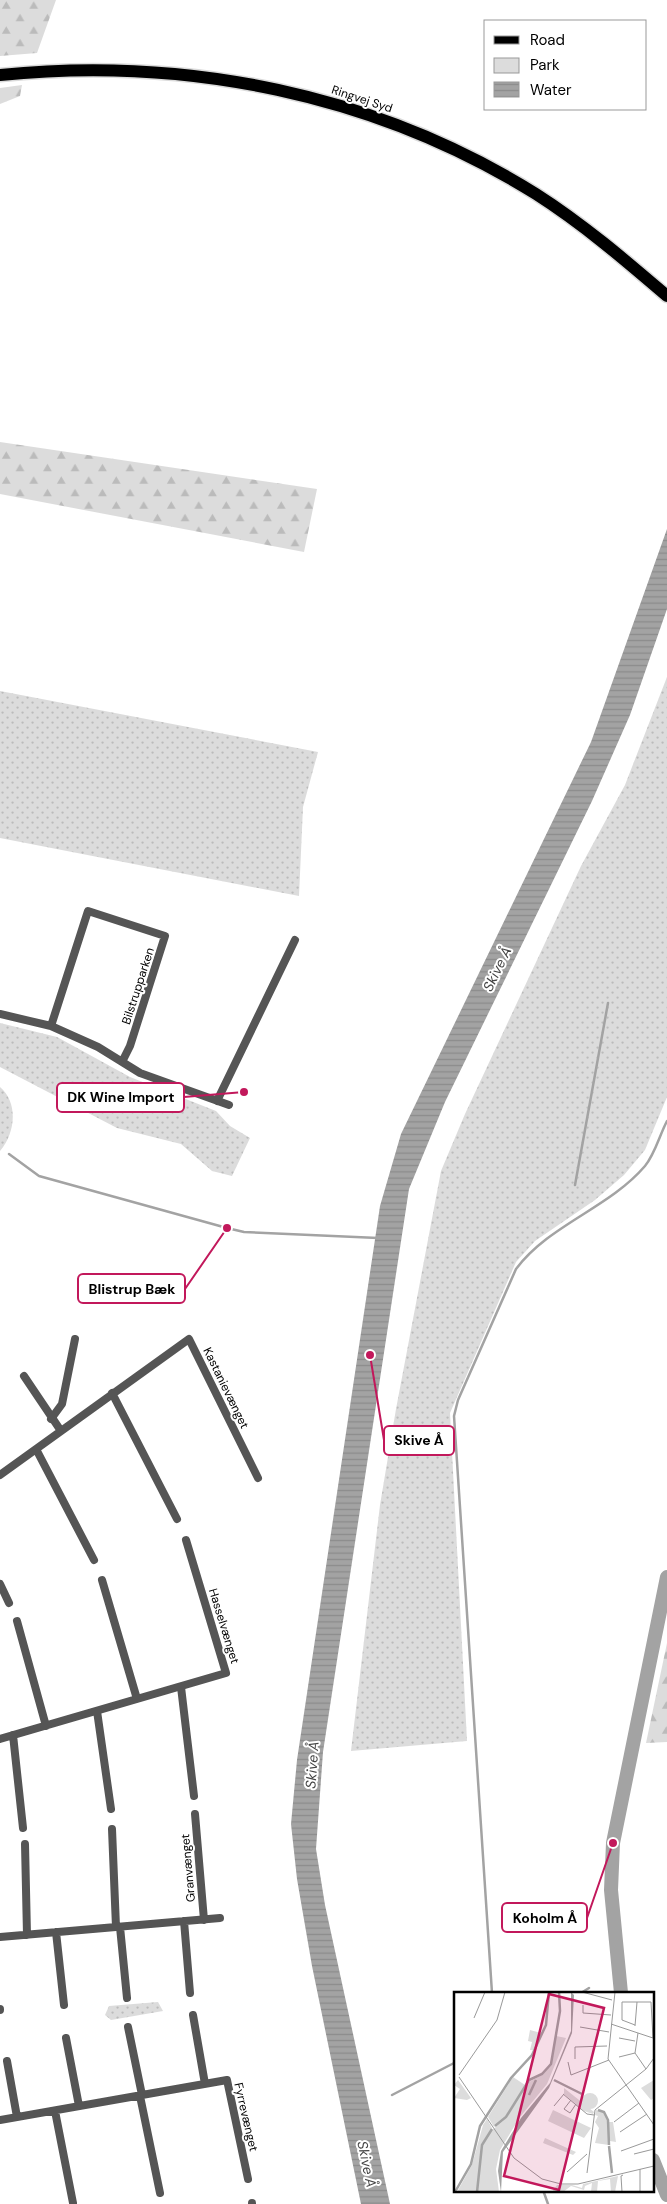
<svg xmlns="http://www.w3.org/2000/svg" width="667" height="2204" viewBox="0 0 667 2204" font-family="'DM Sans',sans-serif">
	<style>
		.green { fill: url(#green-dots) }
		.forest { fill: url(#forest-firs) }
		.water { fill: url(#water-rules) }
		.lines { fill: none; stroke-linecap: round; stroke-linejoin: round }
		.stream { stroke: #a3a3a3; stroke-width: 2.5 }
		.river { stroke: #a3a3a3; stroke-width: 14 }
		.primary-casing { stroke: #dbdbdb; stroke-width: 15 }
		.street { stroke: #555; stroke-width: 8 }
		.primary { stroke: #000; stroke-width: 12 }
		.labels { text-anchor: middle; stroke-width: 4; stroke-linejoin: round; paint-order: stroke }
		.street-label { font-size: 12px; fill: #000; stroke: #fff }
		.water-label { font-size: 14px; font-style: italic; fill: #444; stroke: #fff }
		.inset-river { fill: none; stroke: #a3a3a3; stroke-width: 2.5 }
		.inset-road { fill: none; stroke: #999; stroke-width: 1 }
		.view { fill: #c2185b; fill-opacity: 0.15; stroke: #c2185b; stroke-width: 2.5 }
		.inset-edge { fill: none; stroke: #000; stroke-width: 2.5 }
		.leader { fill: none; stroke: #c2185b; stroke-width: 2 }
		.callout-dot { fill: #c2185b; stroke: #fff; stroke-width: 2 }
		.callout { fill: #fff; stroke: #c2185b; stroke-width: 2 }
		.callout-label { font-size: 14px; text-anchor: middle; font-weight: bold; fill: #000 }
	</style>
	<defs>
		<pattern id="green-dots" width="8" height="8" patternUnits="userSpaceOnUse" patternTransform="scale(1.25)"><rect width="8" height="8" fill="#dcdcdc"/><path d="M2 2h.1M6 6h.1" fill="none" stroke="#bbb" stroke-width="1.8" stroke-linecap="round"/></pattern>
		<pattern id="forest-firs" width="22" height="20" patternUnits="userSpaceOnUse" patternTransform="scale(1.25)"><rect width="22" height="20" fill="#dcdcdc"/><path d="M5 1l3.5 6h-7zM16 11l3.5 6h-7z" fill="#bbb"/></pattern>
		<pattern id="water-rules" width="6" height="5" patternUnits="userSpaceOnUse" patternTransform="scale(1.25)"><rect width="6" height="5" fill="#a3a3a3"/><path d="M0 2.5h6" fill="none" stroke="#8b8b8b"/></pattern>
	</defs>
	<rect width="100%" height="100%" fill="#fff"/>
	<path class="green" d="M667 677V1097L645 1150 624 1175 595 1200 535 1241 516 1262 450 1413 467 1741 351 1751 380 1505 396 1409 441 1171 465 1114 581 866 625 785Z
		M0 691 318 752 303 807 299 896 0 838Z
		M0 1023 57 1037 130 1077 216 1111 230 1126 250 1138 232 1176 212 1171 181 1144 117 1128 0 1067Z
		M0 1087C19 1103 15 1134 0 1151Z
		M158 2002 163 2011 111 2020 105 2015 109 2006Z"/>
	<path class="forest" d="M0 0H56L37 53 0 56Z
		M22 85 20 96 0 104V88Z
		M0 442 317 489 304 552 0 494Z
		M667 1643V1742L646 1743Z"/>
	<path class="water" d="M667 529V609L630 715 592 801 445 1102 409 1189 323 1752 316 1849 325 1905 390 2204H361L312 1966 297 1879 291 1824 297 1760 380 1206 401 1134 591 742Z"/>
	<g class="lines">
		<path class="stream" d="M9 1154 39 1176 227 1228 244 1232 378 1238
			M575 1185 608 1003
			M492 1993 454 1416 458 1400 516 1269C550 1224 608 1209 645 1166 655 1154 660 1134 667 1121
			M581 1993 589 1988
			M392 2095 456 2062
			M543 2190 548 2204"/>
		<path class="river" d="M621 1993 611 1890 613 1843 667 1577
			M653 2160 667 2195"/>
		<defs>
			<path id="primary" d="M0 75C186 56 376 94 536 194 583 224 625 260 667 296"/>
		</defs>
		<use href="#primary" class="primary-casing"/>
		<path class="street" d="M0 1014 51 1026 98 1047 140 1073 229 1105
			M51 1026 88 911 165 936 130 1046 122 1062
			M217 1101 295 940
			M24 1376 61 1431
			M112 1393 177 1519
			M51 1419 62 1404 75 1339
			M36 1449 94 1560
			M0 1475 189 1339 258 1478
			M102 1580 137 1699
			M0 1584 9 1603
			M17 1621 46 1726
			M181 1687 194 1796
			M97 1711 111 1809
			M13 1735 23 1828
			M0 1739 226 1673 186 1540
			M195 1814 204 1920
			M112 1829 116 1927
			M25 1844 27 1935
			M184 1921 190 1993
			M120 1927 127 1998
			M56 1932 64 2005
			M0 1937 220 1918
			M0 2009V2010
			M193 2015 205 2084
			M128 2027 142 2095
			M66 2038 79 2106
			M7 2061 17 2117
			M140 2096 160 2193
			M55 2111 73 2203
			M0 2120 227 2080 248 2179
			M252 2203V2204"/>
		<use href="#primary" class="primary"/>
	</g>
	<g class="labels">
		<g class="street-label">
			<text transform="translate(362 99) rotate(18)" y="4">Ringvej Syd</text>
			<text transform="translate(138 986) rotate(-72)" y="4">Bilstrupparken</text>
			<text transform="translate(226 1388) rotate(64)" y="4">Kastanievænget</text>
			<text transform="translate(224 1626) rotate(73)" y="4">Hasselvænget</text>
			<text transform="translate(188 1868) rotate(-95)" y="4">Granvænget</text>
			<text transform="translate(246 2117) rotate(77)" y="4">Fyrrevænget</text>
		</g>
		<g class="water-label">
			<text transform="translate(497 969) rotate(-64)" y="5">Skive Å</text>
			<text transform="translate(312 1765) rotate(-86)" y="5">Skive Å</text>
			<text transform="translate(367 2164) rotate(78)" y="5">Skive Å</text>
		</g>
	</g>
	<g transform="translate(454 1992)">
		<rect width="200" height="200" fill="#fff"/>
		<path d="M102 44 112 46 93 92 66 125 46 158 42 177 45 200H3L18 173 29 133 33 127 38 136 37 139 49 129 75 90 88 83 97 72ZM59 85 71 93 52 124 40 135 34 125ZM200 88V106L197 108 187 96ZM110 96 140 120 139 122 130 119 110 102ZM128 109a8 8 0 1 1 16 0a8 8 0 1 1-16 0ZM99 118 137 136 130 146 94 129ZM142 118 150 120 154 130H159L162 150 156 149 155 153 141 151 145 136 141 130 144 124 141 123Z" fill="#dcdcdc"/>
		<path d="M76 38 87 41 79 58H76L78 50 74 49ZM4 88 17 106 13 108 0 106 6 97 0 93ZM91 146 122 160 119 163 89 151ZM164 184 161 200H157L156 187 144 189 143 200H137L138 191 131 194 130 198 117 194 109 200H98L103 193H118L128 196 129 192Z" fill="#dcdcdc"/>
		<path d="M117 0 120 3 118 41 95 96 49 160 47 200 44 179 47 159 67 126 96 91 117 39Z" fill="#a3a3a3"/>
		<path class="inset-river" d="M100 88 128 102M75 103 82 88M144 118 150 120 154 128 155 153M41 134 52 125 75 88 88 82 97 72 106 19 105 0M155 154 158 181M1 200 17 172 26 134 57 86 78 63 92 33 95 0M23 200 28 153 38 137"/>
		<path class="inset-road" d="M128 0 158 8M161 0 154 67 200 133M129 13V21L157 23M20 26 31 0M157 32 199 46M181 33 168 28V10H197L199 46M181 34 183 10M126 35 155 40M184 41 181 61 192 77M165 46 181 49M165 65 181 61M121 67V55L153 54M114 70 117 83 155 68M5 83 43 28 51 0M5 85 60 166 88 187 107 192H124L200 174M109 102 133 122 140 123M117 108 110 117 116 121 122 112M100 114 110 102M160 130 185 111M166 140 193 122M167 159 200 147M180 162 200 157M113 180 133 162M133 181 141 118 192 77 200 66M168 200 167 184 169 183M186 200V177"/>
		<path class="view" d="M95 2 150 16 105 198 50 184Z"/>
		<rect width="200" height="200" class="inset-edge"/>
	</g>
	<path class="leader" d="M244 1092L184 1097M227 1228L185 1289M370 1355L384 1440M613 1843L587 1918"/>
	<g class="callout-dot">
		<circle cx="244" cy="1092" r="5"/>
		<circle cx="227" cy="1228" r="5"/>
		<circle cx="370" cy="1355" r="5"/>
		<circle cx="613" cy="1843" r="5"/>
	</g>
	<g class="callout">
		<rect x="57" y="1083" width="127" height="29" rx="5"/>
		<rect x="78" y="1274" width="107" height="29" rx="5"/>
		<rect x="384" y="1426" width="70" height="29" rx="5"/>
		<rect x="502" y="1903" width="85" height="29" rx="5"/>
	</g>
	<g class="callout-label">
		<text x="121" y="1102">DK Wine Import</text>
		<text x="132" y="1294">Blistrup Bæk</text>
		<text x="419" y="1445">Skive Å</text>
		<text x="545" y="1923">Koholm Å</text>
	</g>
	<rect x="484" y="20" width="162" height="90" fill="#ffffff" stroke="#999999"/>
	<rect x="494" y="36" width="25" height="8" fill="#000000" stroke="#999999"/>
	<text x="530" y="45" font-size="15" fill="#000000">Road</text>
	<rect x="494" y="58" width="25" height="15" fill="#dcdcdc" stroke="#999999"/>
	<text x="530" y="70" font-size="15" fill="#000000">Park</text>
	<rect x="494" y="82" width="25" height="15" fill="url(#water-rules)" stroke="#999999"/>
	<text x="530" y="95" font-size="15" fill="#000000">Water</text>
</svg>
